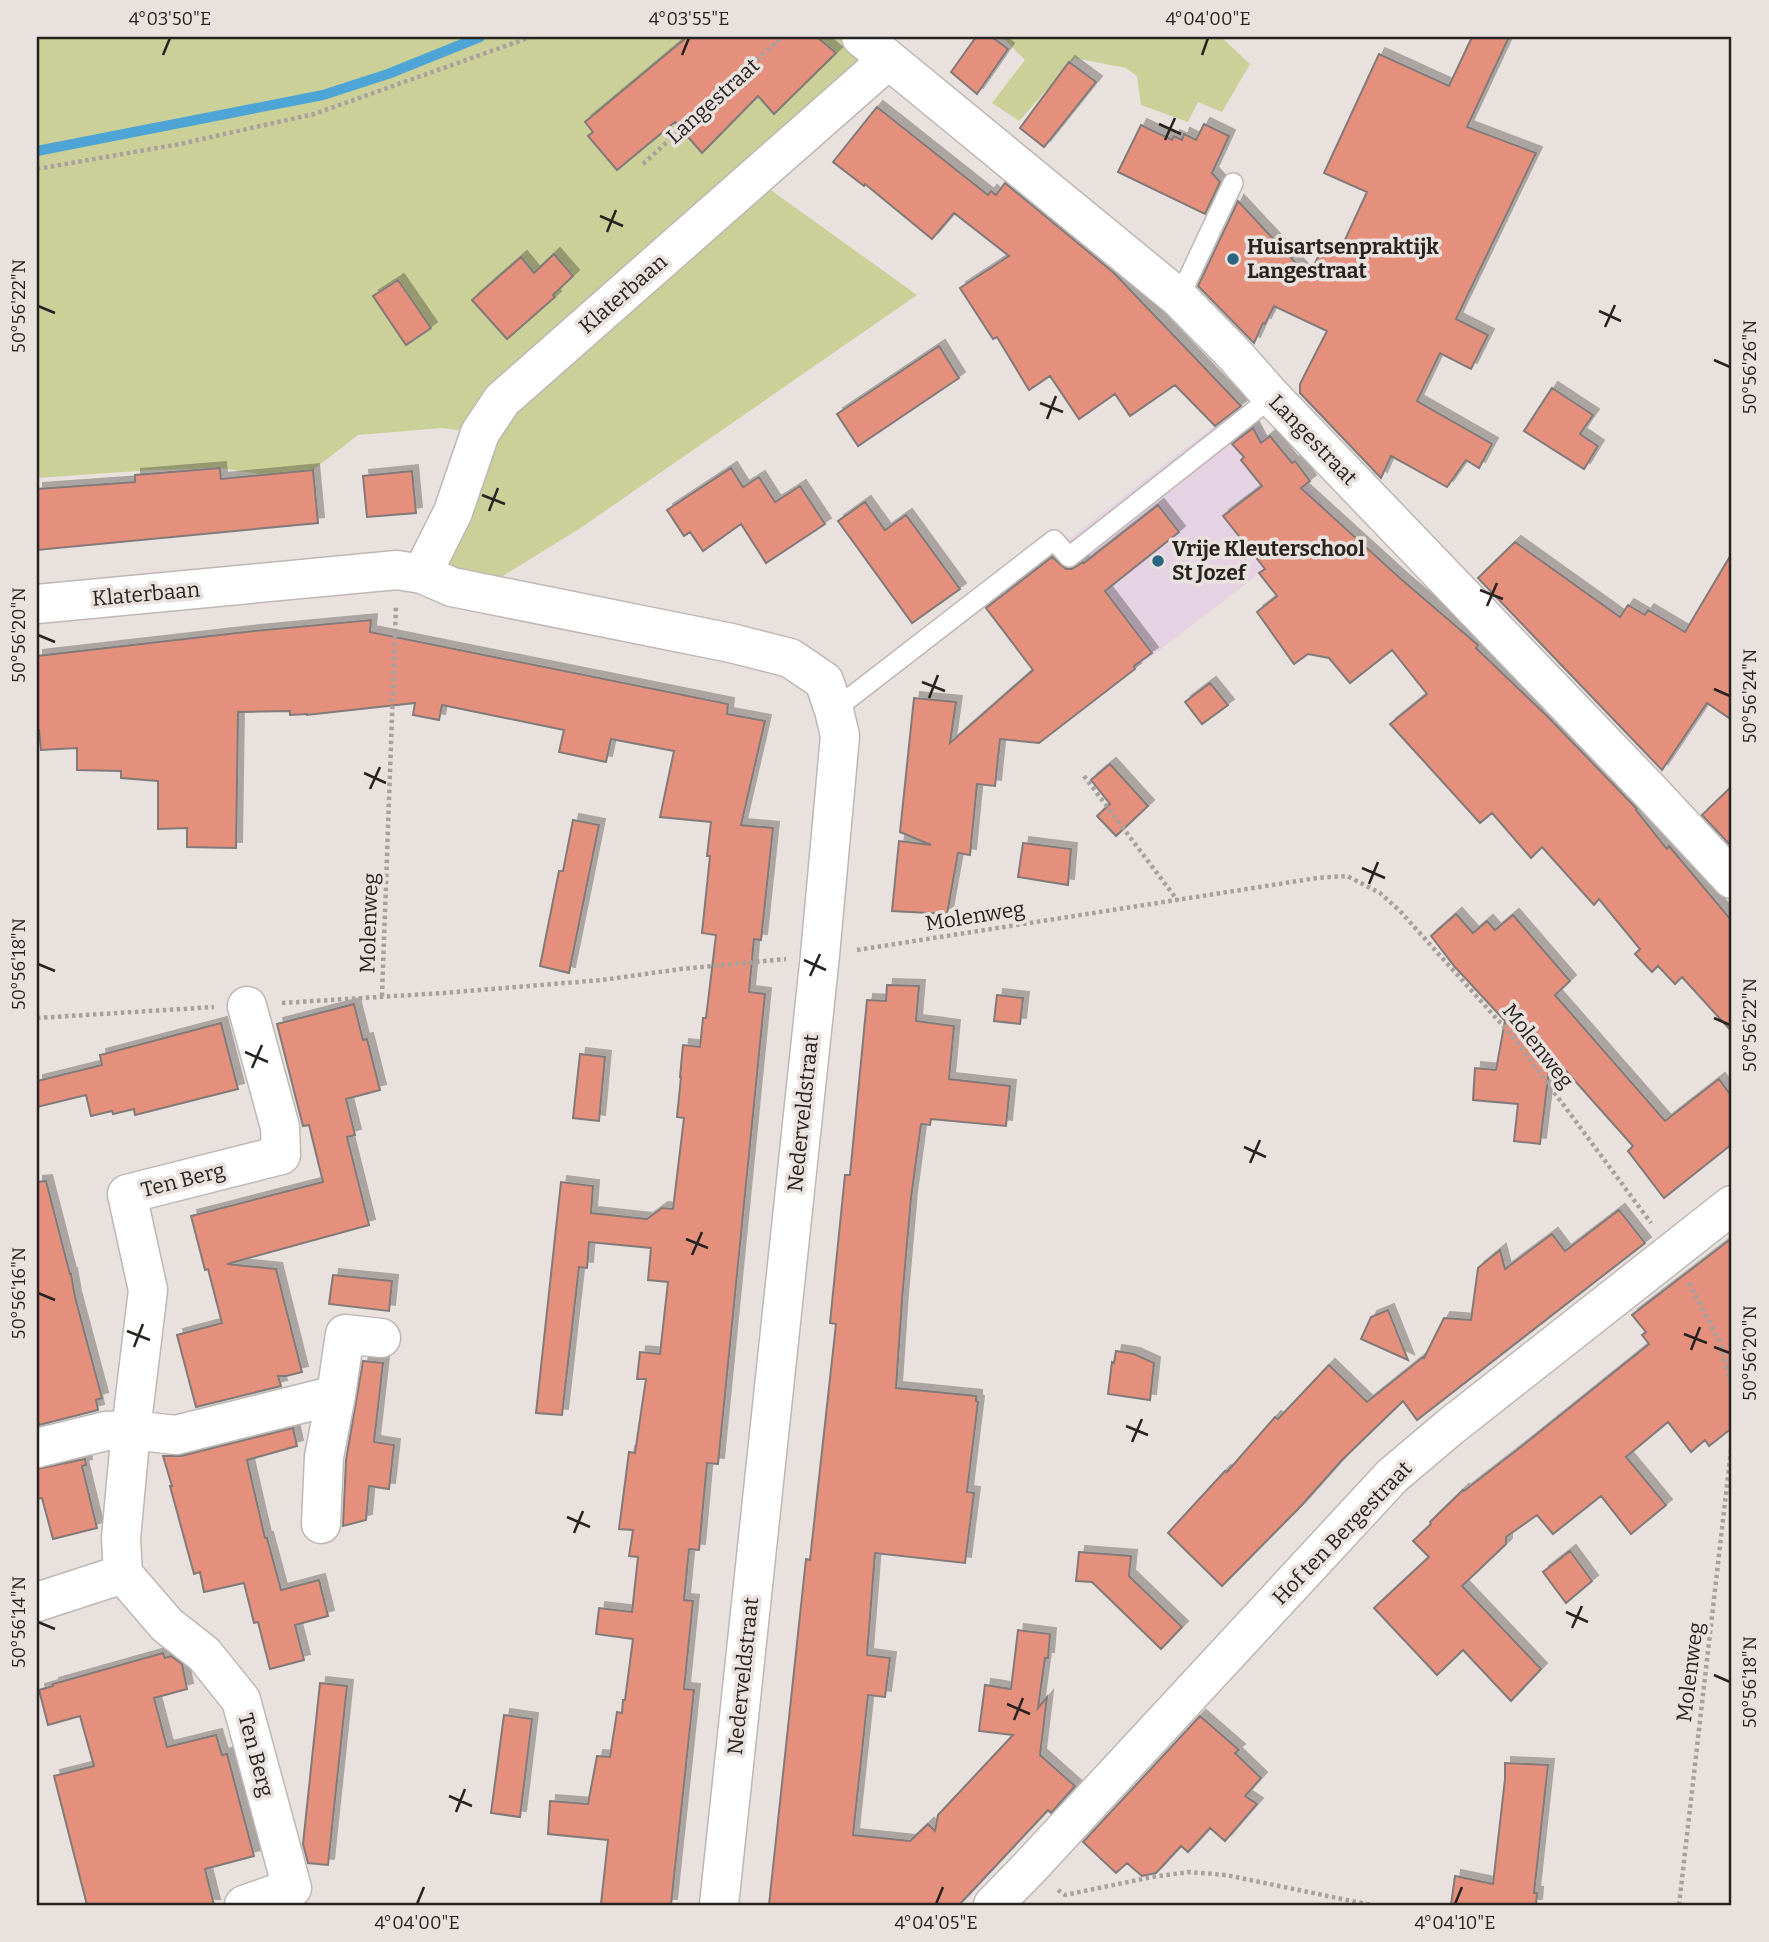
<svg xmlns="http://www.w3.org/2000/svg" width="1769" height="1942" viewBox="0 0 1769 1942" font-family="Bitter,serif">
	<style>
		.education { fill: #e5d3e4 }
		.green { fill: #cbd099 }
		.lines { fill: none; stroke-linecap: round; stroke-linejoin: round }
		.stream { stroke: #4ea4d5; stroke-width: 10 }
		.building { fill: #e58f7d; stroke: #817a78; stroke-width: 2; filter: url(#shadow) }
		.service-casing { stroke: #beb7b3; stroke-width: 22 }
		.minor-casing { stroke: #beb7b3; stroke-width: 41 }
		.path { stroke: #a7a19e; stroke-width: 4.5; stroke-dasharray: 3.5 3.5; stroke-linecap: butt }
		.service { stroke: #fff; stroke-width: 19 }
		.minor { stroke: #fff; stroke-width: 38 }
		.ticks { fill: none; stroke: #262321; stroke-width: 2.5 }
		.poi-dot { fill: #2c657f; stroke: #e9e1dd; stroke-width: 2.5 }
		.labels { text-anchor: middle; stroke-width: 7; stroke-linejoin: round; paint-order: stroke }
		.street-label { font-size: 21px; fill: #262321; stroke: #e9e1dd }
		.poi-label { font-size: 21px; font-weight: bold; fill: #262321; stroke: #e9e1dd; text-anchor: start }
		.neatline { fill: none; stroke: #262321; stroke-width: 2.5 }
		.ticks-label { font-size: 18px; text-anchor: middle; fill: #262321 }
	</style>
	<defs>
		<filter id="shadow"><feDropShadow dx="6" dy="-6" stdDeviation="0" flood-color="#0004"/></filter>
	</defs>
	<rect width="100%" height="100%" fill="#e9e1dd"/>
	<path class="education" d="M1241 405 1333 517 1070 719 984 606Z"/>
	<path class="green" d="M37 37H860L888 60 754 178 917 295 579 529 477 592 422 574 480 433 442 428 358 435 313 470 265 475 220 468 152 470 37 478Z
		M1002 37H1221L1250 64 1222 112 1198 102 1188 122 1141 105 1137 76 1126 68 1075 58 1019 121 992 103 1025 60Z"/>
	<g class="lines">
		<path class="stream" d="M37 151 323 95 388 74 480 37"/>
	</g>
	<path class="building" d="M687 37H817L836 53 774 114 758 96 702 153 675 122 617 170 588 136 593 132 585 122Z
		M976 37H992L1008 49 977 94 951 72Z
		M1472 37H1509L1467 127 1536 153 1456 319 1488 335 1471 369 1440 353 1417 401 1492 444 1479 468 1466 460 1447 487 1391 456 1381 478 1300 393V384L1327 331 1274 306 1265 324 1263 323 1254 343 1198 286 1238 201 1308 276 1324 246 1339 253 1367 192 1324 173 1379 54 1449 86Z
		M1069 62 1096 82 1044 147 1020 128Z
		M877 107 988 195 991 191 996 195 1005 183 1114 273 1241 406 1215 426 1175 385 1130 416 1115 394 1079 419 1050 376 1029 390 997 337 993 339 960 288 1009 256 954 213 932 239 865 184 864 186 833 162Z
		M1204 124 1229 136 1212 173 1220 182 1205 214 1118 172 1141 125 1172 140 1174 136 1182 140 1184 134 1196 140Z
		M554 254 573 276 553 295 555 297 507 339 472 300 521 257 534 273Z
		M398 280 431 328 406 345 373 296Z
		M939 346 959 378 858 446 837 414Z
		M1552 388 1593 415 1580 434 1598 446 1584 469 1524 431Z
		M1253 428 1261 443 1270 436 1292 463 1295 461 1310 481 1301 488 1401 579 1478 645 1476 648 1548 717 1637 809 1636 810 1667 849 1669 846 1732 921V1032L1682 977 1675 984 1658 966 1652 972 1635 954 1640 949 1599 899 1594 905 1542 847 1531 858 1492 813 1480 823 1390 724 1427 694 1392 650 1350 683 1329 658 1308 654 1294 664 1257 612 1277 596 1259 573 1265 569 1223 516 1262 486 1241 460 1244 457 1232 444Z
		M220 468 221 479 313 470 318 523 37 550V489L135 482V475Z
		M731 468 743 487 759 477 775 502 800 486 825 524 766 563 741 524 703 551 690 532 684 536 667 510Z
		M412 471 416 513 367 517 363 476Z
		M865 502 885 530 906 515 960 589 912 623 838 521Z
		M1158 505 1179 532 1105 591 1152 653 1134 666 1135 669 1039 743 1000 739 995 786 977 784 970 855 958 853 947 914 892 911 899 841 931 845 900 832 914 698 956 702 950 743 1033 670 986 608 1052 557 1066 569H1072L1083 562 1084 563Z
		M1515 542 1620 617 1628 605 1645 615 1648 610 1685 632 1732 553V720L1707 703 1662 770 1478 578Z
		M371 620 370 632 728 704 727 714 765 721 741 825 773 828 761 940 754 939 749 992 765 994 718 1464 707 1463 699 1550 689 1549 684 1600 693 1601 684 1689 694 1690 671 1905H602L601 1904 608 1840 548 1834 550 1801 588 1804 597 1756 610 1757 617 1712 622 1713 623 1700H625L633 1639 596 1634 599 1608 632 1612 638 1557 629 1556 633 1530 619 1529 629 1452 635 1453 646 1379H637L640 1352 660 1354 668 1282 648 1280 651 1248 589 1242 587 1268 579 1267 562 1415 536 1413 561 1182 593 1186 591 1213 647 1219 662 1208 673 1209 684 1118 677 1117 681 1077H680L683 1045 700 1047 703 1018H706L716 935 702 933 710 856H707L711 822 660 817 674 751 611 739 606 762 559 752 564 730 442 705 439 720 413 715 415 703 307 715V714L290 715V711L238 712 236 848 187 847V828L158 829V781L121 778V771L77 770V748L41 750 39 730H37V656L254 631Z
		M1210 683 1228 705 1202 724 1185 702Z
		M1110 764 1148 806 1116 836 1097 816 1110 804 1091 780Z
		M1732 786V847L1702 815Z
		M573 820 599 825 569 973 540 966 559 871H563Z
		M1023 843 1071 849 1068 885 1018 877Z
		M1456 914 1473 933 1487 921 1495 930 1513 915 1570 981 1555 995 1665 1121 1719 1079 1732 1097V1144L1664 1198 1628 1151 1633 1146 1551 1054 1540 1144 1514 1141 1518 1104 1473 1100 1475 1068 1496 1070 1505 1021 1455 967 1431 936Z
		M887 985 919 986 916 1021 954 1026 949 1079 1010 1086 1006 1126 931 1119 930 1125 921 1124 911 1198 902 1300 896 1388 976 1396V1401L978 1402 967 1492 974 1493 965 1563 875 1553 867 1655 890 1658 885 1697 868 1695 853 1835 910 1841 928 1824 935 1831 938 1815 1013 1735 979 1731 985 1685 1011 1689 1018 1630 1050 1634 1048 1658H1045L1038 1708 1047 1697 1040 1755 1075 1786 1051 1813 1048 1810 959 1905H769L806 1559 810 1560 836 1324 830 1323 833 1293 845 1175H850L867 1000 886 1001Z
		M997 995 1023 998 1020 1024 994 1021Z
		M354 1004 363 1040 367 1039 380 1090 346 1099 355 1135 347 1137 369 1225 227 1264 276 1269 302 1372 286 1376H278L281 1386 196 1407 177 1335 222 1323 208 1269 205 1270 191 1216 323 1182 309 1125 303 1126 277 1024Z
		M221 1023 238 1089 135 1115 134 1109 113 1114 112 1111 91 1116 86 1095 37 1107V1081L102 1065 100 1055Z
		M580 1054 605 1057 599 1121 573 1118Z
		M46 1181 70 1274H71L75 1297 102 1398 96 1400 98 1410 39 1425 37 1418V1182Z
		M1619 1210 1645 1243 1417 1420 1403 1401 1342 1460 1301 1506 1222 1586 1168 1533 1225 1471 1227 1472 1275 1417 1278 1419 1329 1365 1367 1402 1423 1357 1424 1358 1444 1318 1471 1320 1478 1268 1500 1250 1505 1269 1552 1234 1565 1251Z
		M1732 1238V1428L1709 1446 1705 1440 1691 1452 1668 1422 1626 1457 1666 1505 1631 1534 1601 1496 1553 1534 1537 1515 1506 1537V1544L1462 1586 1541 1669 1511 1701 1463 1650 1437 1675 1374 1608 1429 1557 1413 1541 1431 1524 1430 1522 1463 1490 1464 1491 1522 1446 1649 1344 1642 1335 1646 1332 1632 1315Z
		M333 1275 392 1281 389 1311 329 1304Z
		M1388 1310 1408 1360 1361 1339 1371 1317Z
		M1116 1351 1134 1354 1154 1363 1150 1400 1108 1394 1112 1362 1114 1363Z
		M363 1361 383 1363 374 1442 394 1445 389 1489 369 1486 366 1520 343 1526 346 1460Z
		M293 1428 297 1446 247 1460 265 1538H267L281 1590 319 1580 328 1616 295 1625 304 1660 270 1669 258 1622 254 1623 244 1583 204 1592 200 1572 194 1574 170 1486H172L163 1456H181Z
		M85 1459 86 1465 82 1466 97 1528 53 1539 42 1498 37 1499V1469Z
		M1570 1551 1592 1581 1566 1603 1543 1572Z
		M1079 1552 1131 1556 1129 1576 1182 1627 1161 1649 1092 1582 1076 1581Z
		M163 1653 165 1658 171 1656 182 1664 187 1689 154 1698 167 1747 216 1735 222 1755 227 1754 254 1856 205 1869 214 1905H87L54 1776 94 1766 80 1716 48 1725 39 1690 53 1686V1684Z
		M320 1683 347 1686 328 1865 308 1863 303 1844Z
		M504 1715 532 1719 520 1817 491 1813Z
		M1200 1716 1239 1750 1235 1753 1261 1778 1245 1796 1257 1804 1225 1841 1210 1828 1188 1852 1181 1846 1156 1873 1142 1876 1127 1863 1116 1873 1083 1842Z
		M1505 1763 1548 1765 1534 1893H1537L1536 1905H1451L1455 1876 1493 1884 1505 1779Z"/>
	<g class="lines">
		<defs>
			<path id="service" d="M1179 298 1233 183
				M834 710 1054 540 1069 557 1272 397"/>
			<path id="minor" d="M861 37 1179 298 1234 354 1272 397 1652 793 1732 879
				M422 574 453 512 480 433 502 400 888 60
				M37 604 397 570 422 574 452 587 731 643 790 658 824 681 834 710 840 736 820 955 719 1905
				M37 1448 106 1431 131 1430 176 1435 336 1395 345 1334 381 1338
				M321 1524 324 1457 336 1395
				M123 1574 167 1625 204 1654 241 1700 292 1888 244 1905
				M37 1602 123 1574 121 1538 131 1430 148 1290 127 1194 281 1155 280 1127 247 1006
				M993 1905 1030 1867 1392 1476 1450 1427 1732 1205"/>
		</defs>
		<use href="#service" class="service-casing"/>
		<use href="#minor" class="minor-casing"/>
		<path class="path" d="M643 164 782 37
			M37 169 180 144 314 114 531 37
			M1084 776 1178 901
			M857 950 1317 878 1347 876 1380 893 1400 911 1514 1038 1651 1223
			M382 996 396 605
			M282 1003 443 993 602 980 681 969 786 959
			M37 1018 214 1007
			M1689 1283 1721 1344 1732 1389
			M1058 1890 1065 1895 1152 1877 1189 1872 1226 1875 1371 1905
			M1679 1905 1732 1441"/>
		<use href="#service" class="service"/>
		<use href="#minor" class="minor"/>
	</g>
	<path class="ticks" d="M163 55 170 38M682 55 689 38M1202 55 1208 38M1159 124 1181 134M1165 140 1175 118M600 216 623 226M607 232 616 210M38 306 55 313M1599 311 1621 321M1605 327 1615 305M1714 360 1730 367M1040 403 1063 412M1047 419 1056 396M482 495 505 504M489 511 498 488M1480 590 1503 599M1487 606 1497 583M38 635 55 642M922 682 945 691M1714 689 1730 696M929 698 938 675M364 773 386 783M370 789 380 767M1362 868 1385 878M1369 884 1378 862M804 960 826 970M38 964 55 971M810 976 820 954M1714 1018 1730 1025M245 1052 268 1062M252 1068 262 1045M1244 1147 1266 1157M1250 1163 1260 1140M686 1239 708 1248M692 1255 702 1232M38 1293 55 1300M127 1331 150 1340M1684 1334 1707 1343M134 1347 143 1324M1714 1347 1730 1353M1691 1350 1700 1327M1126 1426 1148 1435M1132 1442 1142 1419M567 1517 590 1527M574 1533 583 1511M1566 1612 1588 1622M38 1622 55 1629M1572 1628 1582 1606M1714 1675 1730 1682M1007 1704 1030 1714M1014 1720 1023 1698M449 1796 472 1806M456 1812 465 1789M417 1904 424 1887M936 1904 943 1887M1455 1904 1462 1887"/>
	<g class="poi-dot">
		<circle cx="1233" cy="259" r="7"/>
		<circle cx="1158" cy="561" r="7"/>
	</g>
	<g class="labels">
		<g class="street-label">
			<text transform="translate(713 101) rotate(-42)" y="7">Langestraat</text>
			<text transform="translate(623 294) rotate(-41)" y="7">Klaterbaan</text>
			<text transform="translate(1313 440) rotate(46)" y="7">Langestraat</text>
			<text transform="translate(146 594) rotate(-5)" y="7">Klaterbaan</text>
			<text transform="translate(975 916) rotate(-9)" y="7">Molenweg</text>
			<text transform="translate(369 923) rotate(-88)" y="7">Molenweg</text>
			<text transform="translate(1538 1046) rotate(52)" y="7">Molenweg</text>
			<text transform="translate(803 1113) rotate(-84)" y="7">Nederveldstraat</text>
			<text transform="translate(183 1180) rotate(-14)" y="7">Ten Berg</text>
			<text transform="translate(1342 1533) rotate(-46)" y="7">Hof ten Bergestraat</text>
			<text transform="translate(1690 1672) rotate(-83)" y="7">Molenweg</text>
			<text transform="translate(743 1676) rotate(-84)" y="7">Nederveldstraat</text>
			<text transform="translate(256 1755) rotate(75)" y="7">Ten Berg</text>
		</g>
		<g class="poi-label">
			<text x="1247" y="254">Huisartsenpraktijk<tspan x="1247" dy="24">Langestraat</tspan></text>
			<text x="1172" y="556">Vrije Kleuterschool<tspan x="1172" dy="24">St Jozef</tspan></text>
		</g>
	</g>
	<rect width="1769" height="1942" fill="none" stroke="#e9e1dd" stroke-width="77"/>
	<rect x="38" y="38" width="1692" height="1866" class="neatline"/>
	<g class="ticks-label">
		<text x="170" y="25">4°03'50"E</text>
		<text x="689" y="25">4°03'55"E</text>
		<text x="1208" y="25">4°04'00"E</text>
		<text transform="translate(19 306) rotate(-90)" y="6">50°56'22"N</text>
		<text transform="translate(1750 367) rotate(-90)" y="6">50°56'26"N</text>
		<text transform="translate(19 635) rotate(-90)" y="6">50°56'20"N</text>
		<text transform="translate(1750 696) rotate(-90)" y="6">50°56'24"N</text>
		<text transform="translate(19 964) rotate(-90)" y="6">50°56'18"N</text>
		<text transform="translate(1750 1025) rotate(-90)" y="6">50°56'22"N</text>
		<text transform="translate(19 1293) rotate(-90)" y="6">50°56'16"N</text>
		<text transform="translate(1750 1353) rotate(-90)" y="6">50°56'20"N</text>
		<text transform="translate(19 1622) rotate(-90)" y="6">50°56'14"N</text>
		<text transform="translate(1750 1682) rotate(-90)" y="6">50°56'18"N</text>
		<text x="417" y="1929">4°04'00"E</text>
		<text x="936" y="1929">4°04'05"E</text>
		<text x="1455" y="1929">4°04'10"E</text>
	</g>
</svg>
